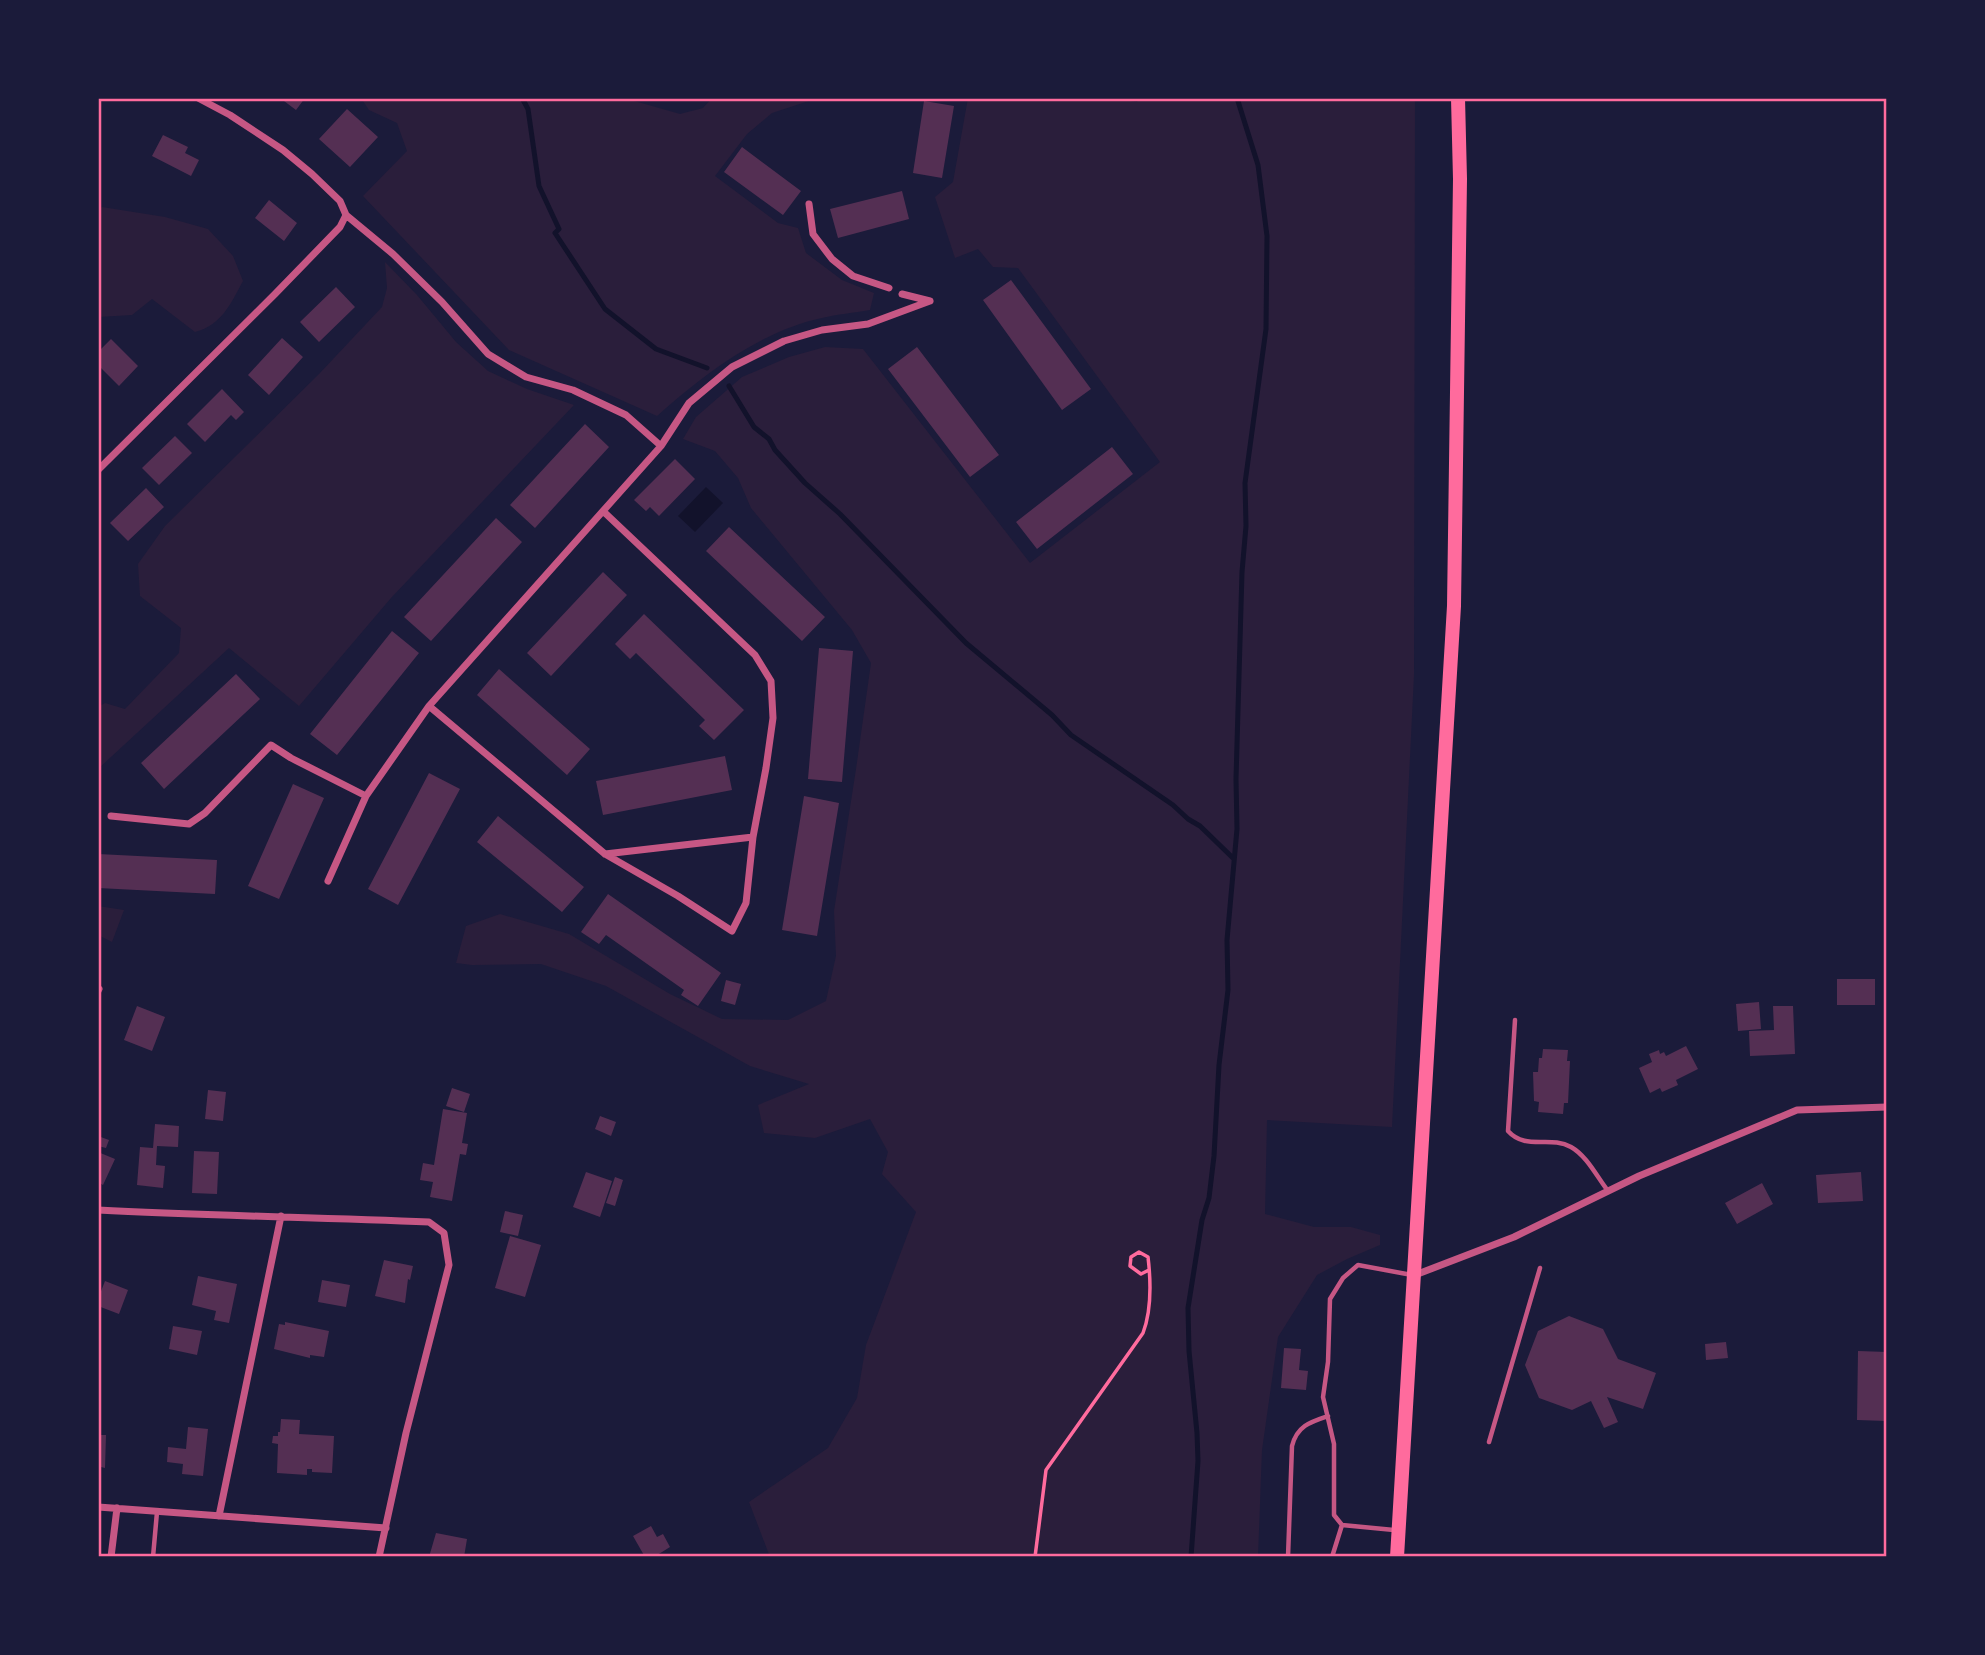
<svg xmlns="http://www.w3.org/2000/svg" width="1985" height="1655" viewBox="0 0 1985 1655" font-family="Commissioner,sans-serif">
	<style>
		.green { fill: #2a1e3b }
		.water { fill: #12122b }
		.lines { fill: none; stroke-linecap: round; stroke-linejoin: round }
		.stream { stroke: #12122b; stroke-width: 5 }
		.building { fill: #542f53 }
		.path { stroke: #ff6b9d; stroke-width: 3.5 }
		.service { stroke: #c65784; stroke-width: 4.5 }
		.minor { stroke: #c65784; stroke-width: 7 }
		.primary { stroke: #ff6b9d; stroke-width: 14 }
		.neatline { fill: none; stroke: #ff6b9d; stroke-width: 2.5 }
	</style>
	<rect width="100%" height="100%" fill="#1b1b3a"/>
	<path class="green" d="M361 98H624L680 114 703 108 712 98H818L772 113 747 134 715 176 778 223 798 228 806 253 842 280 874 293 870 310C854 313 837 314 822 318 760 331 703 375 657 416L509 350 363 196 407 151 397 123 369 110Z
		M968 98H1113L1137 102 1140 98H1415L1414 675 1392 1127 1267 1120 1265 1214 1314 1227H1351L1380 1235V1245L1347 1259 1317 1275 1278 1337 1262 1450 1258 1557H770L749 1502 828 1448 857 1398 866 1345 916 1212 882 1174 888 1152 870 1119 815 1138 764 1133 758 1105 809 1084 750 1066 606 986 541 964 472 965 456 963 466 926 500 914 569 934 670 994 722 1019 788 1020 826 1001 836 956 834 911 856 769 871 663 852 630 751 508 738 478 715 451 683 439 696 417 742 377 789 357 825 347 863 349 1030 563 1160 462 1018 268 993 267 978 249 955 258 935 197 953 182Z
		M102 207 165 217 208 229 233 256 243 281C231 303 222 325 195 332L152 299 132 315 98 317V211Z
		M385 262 417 295 456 342 488 371 527 389 574 405 391 598 299 706 229 648 98 769V707L105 703 125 709 179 653 181 628 140 596 138 564 165 526 319 374 382 307 387 288Z
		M98 906 124 910 112 942 98 935Z"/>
	<path class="water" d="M706 487 723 503 695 532 678 516Z"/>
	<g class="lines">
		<path class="stream" d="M522 98 528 109 539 186 559 229 555 233 605 309 656 349 707 368
			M729 386 754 427 769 439 775 450 805 483 840 514 966 643 1052 715 1071 735 1173 805 1188 819 1200 826 1234 859
			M1191 1557 1198 1461 1197 1433 1189 1351 1188 1308 1202 1220 1209 1198 1214 1156 1219 1065 1228 990 1227 940 1237 829 1236 779 1242 572 1246 526 1245 483 1266 329 1267 236 1258 165 1237 98"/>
	</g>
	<path class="building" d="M280 98H305L296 110Z
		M924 101 954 106 942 178 913 173Z
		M347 109 378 137 350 167 319 139Z
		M163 135 188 147 185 153 199 160 191 176 152 156Z
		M742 147 801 191 783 215 724 172Z
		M902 191 909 219 838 238 830 209Z
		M269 200 297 223 284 241 255 218Z
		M1011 280 1091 389 1062 410 983 300Z
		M336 287 355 307 319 342 300 322Z
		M282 338 303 357 269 395 248 375Z
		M111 339 138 366 119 386 98 365V352Z
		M917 347 999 455 970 477 888 369Z
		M222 389 244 412 236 420 231 415 205 442 187 424Z
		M585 424 609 447 535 528 510 505Z
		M175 436 192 453 159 485 142 468Z
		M1112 447 1133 474 1037 549 1016 522Z
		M675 459 695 479 659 516 650 507 646 511 634 500Z
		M146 488 164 507 128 541 110 523Z
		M496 518 522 542 431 641 404 617Z
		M729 527 825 617 802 641 706 551Z
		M603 572 627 595 551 676 527 653Z
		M644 614 744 710 714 740 699 726 705 720 636 653 630 659 615 644Z
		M392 631 419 653 337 755 310 734Z
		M819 648 853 651 842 782 808 779Z
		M499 669 590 749 567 775 477 695Z
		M236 674 260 699 164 789 141 763Z
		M725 756 732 790 603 815 596 781Z
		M429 773 460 789 398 905 368 889Z
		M293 784 324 798 279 899 248 886Z
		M804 796 839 803 817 936 782 930Z
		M498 816 584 887 562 912 477 842Z
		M98 854 217 860 215 894 98 888Z
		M608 894 721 973 698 1006 681 995 684 990 606 935 599 944 581 932Z
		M1837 979H1875V1005H1837Z
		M726 980 741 984 735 1005 721 1001Z
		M1759 1002 1761 1029 1738 1031 1736 1004Z
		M137 1006 165 1017 152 1051 124 1040Z
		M1773 1006H1793L1795 1054 1750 1056 1749 1031 1774 1030Z
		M1686 1046 1698 1069 1676 1080 1678 1085 1662 1092 1660 1088 1650 1093 1639 1068 1652 1062 1649 1054 1659 1050 1660 1054 1664 1052 1666 1056Z
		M1543 1049 1568 1050 1567 1061H1570L1568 1103H1564L1563 1114 1538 1112 1539 1102 1534 1101 1533 1072H1538L1539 1058H1542Z
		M452 1088 470 1094 464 1112 446 1106Z
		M208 1090 226 1092 223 1121 205 1119Z
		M443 1109 467 1113 462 1143 468 1144 466 1155 460 1154 452 1201 430 1197 433 1182 420 1180 423 1163 434 1165Z
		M600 1116 616 1122 611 1136 595 1129Z
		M155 1124 179 1126 178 1147 157 1146 156 1165 165 1166 163 1188 137 1185 140 1147 153 1148Z
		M98 1136 109 1140 106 1148 98 1146Z
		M194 1151 219 1152 217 1194 192 1193Z
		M98 1152 115 1159 103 1185 98 1182Z
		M586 1172 612 1181 600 1217 573 1207Z
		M1861 1172 1863 1201 1818 1203 1816 1175Z
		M615 1177 623 1180 615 1206 606 1203Z
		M1762 1183 1773 1204 1737 1224 1725 1203Z
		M505 1211 523 1215 518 1236 500 1232Z
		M510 1236 541 1245 525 1297 495 1288Z
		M384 1260 413 1266 410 1280 408 1279 405 1303 375 1296Z
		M198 1276 237 1284 229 1323 214 1320 216 1311 192 1305Z
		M322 1280 350 1285 346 1307 318 1302Z
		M105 1281 128 1290 119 1314 98 1306V1299Z
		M1569 1316 1603 1329 1618 1359 1656 1373 1643 1409 1607 1397 1618 1422 1604 1428 1591 1401 1572 1410 1539 1398 1525 1365 1538 1331Z
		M285 1322 329 1331 324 1357 310 1355V1358L274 1349 279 1324 285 1325Z
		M173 1326 202 1331 197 1355 169 1349Z
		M1726 1342 1728 1358 1706 1360 1705 1344Z
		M1284 1348 1301 1349 1299 1370 1308 1371 1306 1390 1281 1388Z
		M1858 1351 1887 1352V1421L1857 1420Z
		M281 1419 300 1420 299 1434 334 1436 332 1473 312 1472V1469H307V1475L277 1473 278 1444 272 1443 273 1436H278V1432H280Z
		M188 1427 208 1429 203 1476 182 1474 183 1464 167 1462 168 1447 186 1449Z
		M98 1435H106L105 1468 101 1467V1472H98Z
		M651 1526 657 1537 663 1534 670 1547 654 1557H645L633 1536Z
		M436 1533 467 1539 464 1557H429Z"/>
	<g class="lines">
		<path class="path" d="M1035 1557 1046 1470 1143 1333C1152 1309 1151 1282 1148 1257L1139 1252 1131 1257 1130 1266 1141 1274 1149 1270"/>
		<path class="service" d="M1515 1020 1508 1131C1526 1151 1550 1135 1571 1147 1587 1156 1597 1177 1608 1191
			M1489 1442 1540 1268
			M1394 1530 1342 1525 1334 1515V1444L1323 1397 1328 1362 1330 1299 1343 1278 1358 1265 1412 1275
			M153 1557 157 1512
			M1288 1557 1292 1446C1297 1426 1310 1422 1328 1416
			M1332 1557 1342 1525"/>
		<path class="minor" d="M198 98 230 115 283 150 312 174 340 201 346 215 393 254 442 302 488 354 526 377 573 390 626 415 661 446
			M809 204 813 234 832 259 853 276 889 288
			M902 294 930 301
			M98 470 275 294 340 227 346 215
			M429 706 605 854 678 896 732 931 746 903 753 837 766 768 773 718 771 681 755 655 604 512
			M111 816 189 824 205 813 271 745 291 758 366 796 429 706 661 446 689 403 732 367 784 341 822 330 868 324 930 301
			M605 854 753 837
			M328 881 366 796
			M98 991 99 989
			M98 1210C208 1216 318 1217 429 1222L444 1233 449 1265 406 1433 379 1557
			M1415 1275 1514 1237 1639 1176 1797 1110 1887 1107
			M98 1507 386 1528
			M219 1516 281 1216
			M111 1557 117 1508"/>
		<path class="primary" d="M1397 1557 1454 606 1460 179 1458 98"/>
	</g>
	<rect width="1985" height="1655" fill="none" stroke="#1b1b3a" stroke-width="200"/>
	<rect x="100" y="100" width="1785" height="1455" class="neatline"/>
</svg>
